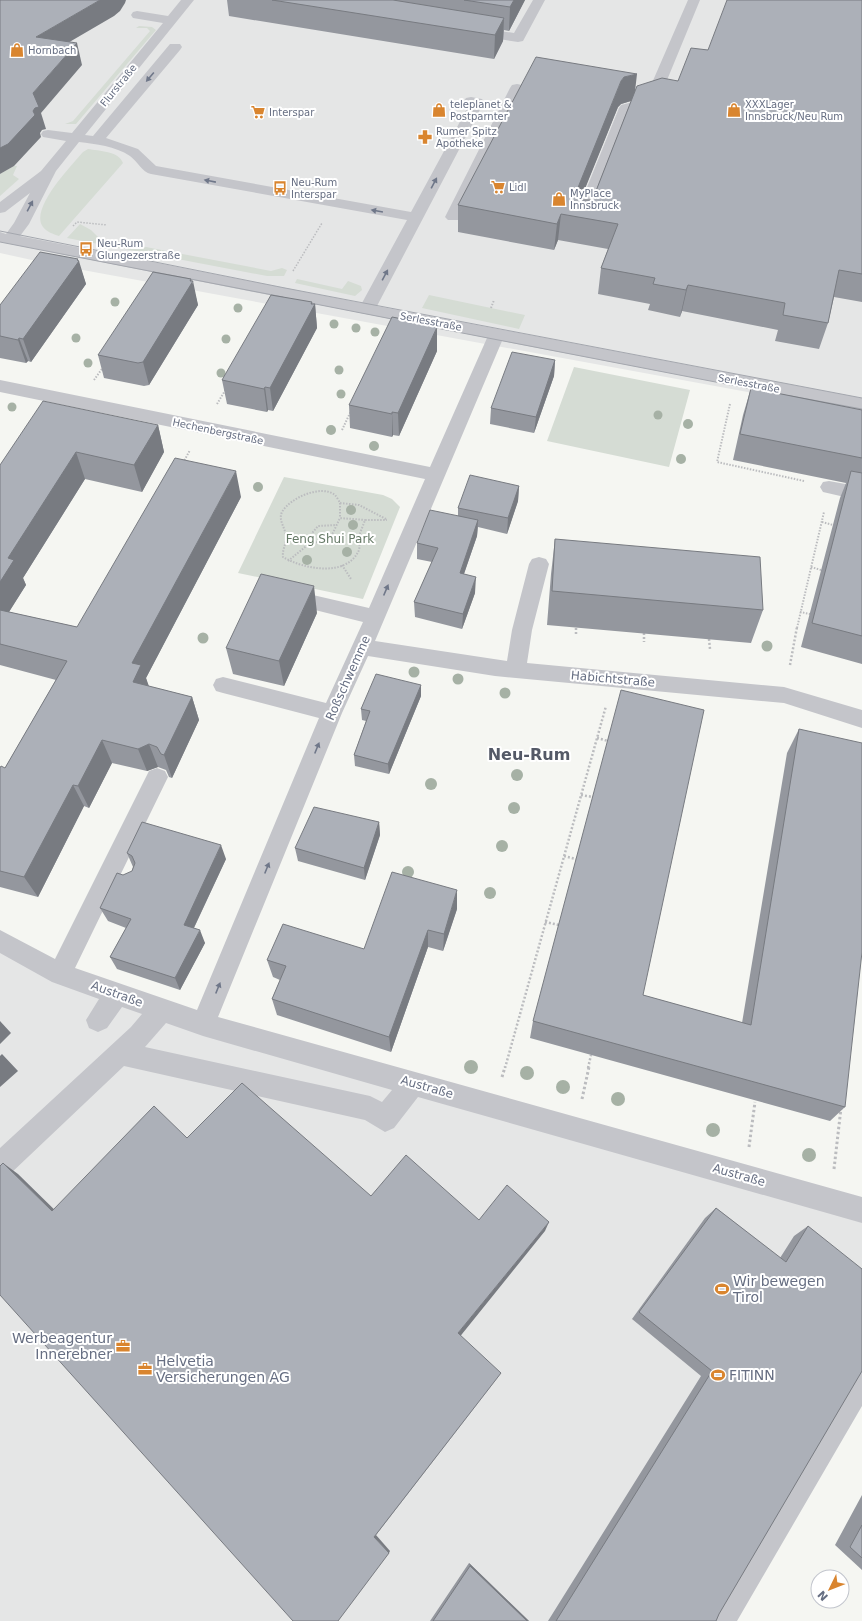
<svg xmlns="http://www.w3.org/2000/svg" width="862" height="1621" viewBox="0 0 862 1621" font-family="'DejaVu Sans',sans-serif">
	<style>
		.built { fill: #e5e6e6 }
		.green { fill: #d5dcd4 }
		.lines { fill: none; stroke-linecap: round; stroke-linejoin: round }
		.path-far3 { stroke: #bbbcbf; stroke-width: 1.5; stroke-dasharray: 1.5 1.5; stroke-linecap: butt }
		.path-far2 { stroke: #bbbcbf; stroke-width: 2; stroke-dasharray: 1.5 1.5; stroke-linecap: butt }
		.path-far1 { stroke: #bbbcbf; stroke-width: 2.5; stroke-dasharray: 2 2; stroke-linecap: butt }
		.path { stroke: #bbbcbf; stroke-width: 3; stroke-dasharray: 2.5 2.5; stroke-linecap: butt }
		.minor { fill: #c4c5ca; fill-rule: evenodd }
		.tram { stroke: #a4a7ae; stroke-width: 1 }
		.tree { fill: #a6b1a5 }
		.wall { fill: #94979e; fill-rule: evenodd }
		.shaded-wall { fill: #787b81 }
		.building { fill: #acb0b8; stroke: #787b81 }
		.oneway { fill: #6f7789 }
		.labels { text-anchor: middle; stroke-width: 4; stroke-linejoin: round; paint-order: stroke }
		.far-poi-label { font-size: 10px; fill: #666e82; stroke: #fff; text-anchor: start }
		.far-street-label { font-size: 10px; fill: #666e82; stroke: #fff }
		.park-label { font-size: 12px; fill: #657966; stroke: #fff }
		.street-label { font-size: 12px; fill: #666e82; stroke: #fff }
		.near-poi-label { font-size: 14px; fill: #666e82; stroke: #fff; text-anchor: start }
		.district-label { font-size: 16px; font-weight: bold; fill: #545967; stroke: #fff }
	</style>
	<rect width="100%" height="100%" fill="#f5f6f2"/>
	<path class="built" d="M0 0H862V413L50 264 0 253Z
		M0 941 60 974 862 1210V1378L719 1621H0Z"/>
	<path class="green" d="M139 26 152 27 156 30 76 124H65L73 121 150 31 147 28H136Z
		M88 149C99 151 119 151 123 163L59 236C53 234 47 232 43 227 29 209 72 165 83 152Z
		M14 166H17L13 175 19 179 0 196V174Z
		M80 224 91 230 99 238 271 271 282 268 287 270 284 276H267L67 238Z
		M297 279 342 289 348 281 361 286 362 290 355 296 295 283Z
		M429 295 525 315 519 329 422 308Z
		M574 367 690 390 669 467 547 441Z
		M284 477 383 495 392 499 400 507 363 599 238 573Z"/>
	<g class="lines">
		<path class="path-far3" d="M73 226 77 222 107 225
			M293 271 322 223"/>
		<path class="path-far2" d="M491 308 494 300
			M94 380 104 366
			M217 404 226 389
			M730 404 717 462 804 481
			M342 430 351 411
			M183 463 190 450
			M340 503V518
			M386 519 359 505 340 503C339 501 337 497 335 495 321 484 290 498 282 512 278 520 285 527 286 536 287 543 282 549 283 557 303 569 347 578 359 550 360 546 359 542 359 538 360 532 363 526 365 520H387
			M822 522 833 525
			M310 543 329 541 340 518 365 520
			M288 561 310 543 313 532 318 526 337 525
			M342 565 351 579
			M811 567 821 570
			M800 612 810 614
			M797 628 824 512"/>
		<path class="path-far1" d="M576 628V635
			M644 633V642
			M709 639 710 649
			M790 665 797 627
			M597 738 608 741
			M581 795 593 797
			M564 856 576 859
			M545 922 559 925
			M505 1068 606 706
			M588 1068 591 1055"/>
		<path class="path" d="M502 1077 505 1067
			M582 1099 589 1067
			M749 1147 755 1102
			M834 1169 841 1108"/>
		<path class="minor" d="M181 0H194L85 135 93 136 170 44H180L182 47 180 50 106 138 138 149 156 166 411 212 469 105 464 101 466 98 471 97 482 99 484 102 377 306 862 398V410L502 341 375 641 507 661 512 630 529 564 532 559 539 557 546 559 549 564 532 630 527 663 784 687 862 710V728L784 703 495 676 368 656 342 713 218 1017 862 1197V1223L418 1097 394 1128 385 1132 365 1120 124 1066 9 1175 0 1179V1148L131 1027 142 1014 122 1007 107 1028 98 1032 89 1028 86 1020 99 999 52 982 0 953V930L55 959 149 771 157 768 165 771 168 777 75 968 197 1010 319 718 223 693 216 691 213 685 216 679 223 677 326 703 363 622 287 603 280 601 277 596 280 591 287 589 369 608 425 479 0 392V380L430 467 487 338 0 242V232L6 234 14 223 30 193 5 212 0 213V202L41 171 66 141 43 137 41 134 43 131 48 130 72 133 163 23 133 18 131 15 133 12 137 11 168 16ZM79 142C96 144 115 146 130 156 138 162 142 172 151 174L407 220 362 303 20 236 29 224 56 171ZM166 1023 203 1036 392 1090 382 1102 370 1096 145 1047Z
			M533 0H545L523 41 518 42 473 35 467 31 473 27 514 33Z
			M688 0H700L658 102 656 105 632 111 589 222 586 225H576L573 222 619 108 621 105 645 99Z
			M517 84 522 85 524 88 461 217 458 220H448L445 217 510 88 512 85Z
			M829 481 862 487V501L823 492 820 487 823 482Z
			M862 1364V1406L737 1621H703L708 1610 852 1368Z"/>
		<path class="tram" d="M0 231 285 288 862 398
			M0 242 283 297
			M300 301 402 321
			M426 326 762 391
			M791 396 862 409"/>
	</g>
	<g class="tree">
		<circle cx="115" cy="302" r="4.5"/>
		<circle cx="238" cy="308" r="4.5"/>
		<circle cx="334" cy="324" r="4.5"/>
		<circle cx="356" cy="328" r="4.5"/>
		<circle cx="375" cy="332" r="4.5"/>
		<circle cx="76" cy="338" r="4.5"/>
		<circle cx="226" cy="339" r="4.5"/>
		<circle cx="88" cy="363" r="4.5"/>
		<circle cx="339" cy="370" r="4.5"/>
		<circle cx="221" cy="373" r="4.5"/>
		<circle cx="341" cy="394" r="4.5"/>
		<circle cx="12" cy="407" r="4.5"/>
		<circle cx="658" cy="415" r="4.5"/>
		<circle cx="688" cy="424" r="5"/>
		<circle cx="331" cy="430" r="5"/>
		<circle cx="374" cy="446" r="5"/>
		<circle cx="681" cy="459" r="5"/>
		<circle cx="258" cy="487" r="5"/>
		<circle cx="351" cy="510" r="5"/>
		<circle cx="353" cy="525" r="5"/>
		<circle cx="347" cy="552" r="5"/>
		<circle cx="307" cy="560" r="5"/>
		<circle cx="203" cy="638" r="5.5"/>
		<circle cx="767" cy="646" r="5.5"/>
		<circle cx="414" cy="672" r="5.5"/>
		<circle cx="458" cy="679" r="5.5"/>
		<circle cx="505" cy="693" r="5.5"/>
		<circle cx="517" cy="775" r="6"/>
		<circle cx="431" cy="784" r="6"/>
		<circle cx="514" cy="808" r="6"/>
		<circle cx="502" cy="846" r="6"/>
		<circle cx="408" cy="872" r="6"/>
		<circle cx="490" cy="893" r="6"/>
		<circle cx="471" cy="1067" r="7"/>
		<circle cx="527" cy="1073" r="7"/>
		<circle cx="563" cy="1087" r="7"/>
		<circle cx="618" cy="1099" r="7"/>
		<circle cx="713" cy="1130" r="7"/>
		<circle cx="809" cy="1155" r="7"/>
	</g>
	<path class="wall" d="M227 0H525L509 31 504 30 503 41 494 59 229 16Z
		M862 0V302L834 297 828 323 819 349 775 341 778 330 682 311 680 317 648 310 650 304 598 294 601 268 608 249 558 240 554 250 458 232V205L635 91 678 81 708 50ZM631 101 594 196 590 200H580L618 107 621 104Z
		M78 261 86 284 31 362 28 361 26 363 0 358V305Z
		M191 279 198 305 149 385 144 386 104 378 98 355Z
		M312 304H315L317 328 273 411 268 410 267 412 227 404 222 380Z
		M434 325 437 351 399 436 393 435 392 437 350 428 349 405Z
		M555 360 554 376 534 433 490 424 491 408Z
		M751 388 862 410V664L801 647 840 498 846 483 733 460 743 415Z
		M158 425 164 452 142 492 85 479 23 578 26 585 9 612 77 627 241 497 146 678 148 686 192 697 199 720 172 778 169 777 166 770 158 767 147 771 112 763 89 808 84 806 38 897 0 887V768H5L56 680 0 665V465Z
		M519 486 518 501 507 534 478 527 477 536 464 574 475 593 462 629 415 617 414 602 432 562 417 559V543L458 516V508Z
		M555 539 763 610 751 643 547 625 551 574Z
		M317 613 284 686 233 674 226 648Z
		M421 685V696L389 774 355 766 354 755 366 721 362 720 361 709Z
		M799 729 845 1107 830 1121 530 1038 533 1021 643 995 742 1023 787 753Z
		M379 822 380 835 365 880 298 861 295 848Z
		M127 853 226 859 194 928 205 943 180 990 117 969 110 957 126 928 108 921 100 908 132 871 133 867Z
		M457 909 443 951 428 947 391 1052 277 1015 272 999 280 980 273 977 267 960 364 949Z
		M716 1208 780 1258 794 1236 808 1226 719 1614 716 1621H548L701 1376 632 1319 705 1218Z
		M862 1495V1570L835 1545Z
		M469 1563 529 1621H430Z"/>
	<path class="shaded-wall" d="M100 0H126L125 3 120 11 114 16 42 58 36 37Z
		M514 0H525L509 31 510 7Z
		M504 18 503 41 494 59 495 35Z
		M77 43 82 65 41 113 46 129 42 130 40 133 41 137 14 166 0 174V148L33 111V93Z
		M637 74 634 100 621 104 618 107 574 216 575 195 621 81 624 77Z
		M561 214 558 240 554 250 557 224Z
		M78 259V261H79L86 284 31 362 23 339Z
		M191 279 192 284 193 281 198 305 149 385 143 362Z
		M688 285 682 311 680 317 686 290Z
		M312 302V309L315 304 317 328 273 411 270 388Z
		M434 325V334L437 327V351L399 436 398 413Z
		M19 338 28 361 26 363 18 340Z
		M555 360 554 376 534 433 536 417Z
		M265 387 268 410 267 412 264 389Z
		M392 412 393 435 392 437Z
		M158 425 164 452 142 492 134 465Z
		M76 452 85 479 23 578 26 585 0 626V582L8 558Z
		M236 471 241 497 146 678 150 689 133 682 132 663Z
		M519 486 518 501 507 534 508 518Z
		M478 520 477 536 459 588 460 573Z
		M476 577 475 593 462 629 463 614Z
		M314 586 317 613 284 686 279 661Z
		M421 685V696L389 774 388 764Z
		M192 697 199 720 172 778 164 755Z
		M102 740 112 763 89 808 78 786Z
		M149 744 158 767 147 771 138 749Z
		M73 785 84 806 38 897 24 877Z
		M379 822 380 835 365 880 364 868Z
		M221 845 226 859 189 938 184 925Z
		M457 890V909L443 951 444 934Z
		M200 930 205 943 180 990 175 978Z
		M428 930V947L391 1052 389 1037Z
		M0 1021 11 1033 0 1044Z
		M2 1054 18 1071 0 1087V1056Z
		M3 1163 18 1174 65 1220 52 1211Z
		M549 1222 545 1231 458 1339V1333Z
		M501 1373 498 1377 376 1535 390 1551 389 1553 374 1537Z
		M469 1563 529 1621H527L470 1566Z"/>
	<path class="building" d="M0 0H100L36 37 77 43 33 93 39 107 35 108 33 111 35 115 8 144 0 148Z
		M272 0H393L504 18 495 35Z
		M464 0H514L510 7Z
		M727 0H862V274L839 270 828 323 783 315 785 303 688 285 686 290 653 284 655 278 601 268 618 224 561 214 557 224 458 205 536 57 637 74 624 77 621 81 575 195 579 200H590L594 196 637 86 662 78 678 81 691 48 708 50Z
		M40 252 78 259 77 260 79 261 23 339 19 338 18 340 0 336V305Z
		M153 272 191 279 190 281H193L143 362 138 363 98 355Z
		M271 295 312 302 311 304H315L270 388 265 387 264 389 222 380Z
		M392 317 434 325 433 326 437 327 398 413 392 412V414L349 405Z
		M512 352 555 360 536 417 491 408Z
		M751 388 862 410V458L740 434Z
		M43 401 158 425 134 465 76 452 8 558 14 560 0 582V465Z
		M175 458 236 471 132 663 141 665 133 682 192 697 164 755 161 754 157 747 149 744 138 749 102 740 78 786 73 785 24 877 0 871V768L1 766 5 768 67 661 0 644V610L77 627Z
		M851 471 862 473V636L812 623Z
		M470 475 519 486 508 518 458 508Z
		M430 510 478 520 460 573 476 577 463 614 414 602 438 548 417 543Z
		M555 539 760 557 763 610 552 591Z
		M261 574 314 586 279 661 226 648Z
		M376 674 421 685 388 764 354 755 370 711 361 709Z
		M621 690 704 710 643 995 751 1025 799 729 862 743V952L845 1107 533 1021Z
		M314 807 379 822 364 868 295 848Z
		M142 822 221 845 184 925 200 930 175 978 110 957 131 919 100 908 117 873 123 875 132 871 135 863 132 856 127 853Z
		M392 872 457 890 444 934 428 930 389 1037 272 999 286 966 267 960 283 924 364 949Z
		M242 1083 371 1196 406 1155 479 1220 507 1185 549 1222 458 1333 501 1373 374 1537 389 1553 338 1621H293L0 1295V1166L3 1163 52 1211 154 1106 187 1138Z
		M716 1208 786 1262 808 1226 862 1269V1371L719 1614 716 1621H556L712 1371 639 1312Z
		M862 1525V1558L850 1547Z
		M470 1566 527 1621H433Z"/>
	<defs><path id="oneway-solid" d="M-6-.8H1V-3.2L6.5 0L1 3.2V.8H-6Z"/></defs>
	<g class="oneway">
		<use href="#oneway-solid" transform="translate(150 77) rotate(130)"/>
		<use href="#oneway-solid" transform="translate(210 181) rotate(-169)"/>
		<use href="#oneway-solid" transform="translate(434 183) rotate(-62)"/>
		<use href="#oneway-solid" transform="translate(30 206) rotate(-62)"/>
		<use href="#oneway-solid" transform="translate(377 211) rotate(-170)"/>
		<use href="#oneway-solid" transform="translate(385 275) rotate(-62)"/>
		<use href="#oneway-solid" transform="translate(386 590) rotate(-67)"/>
		<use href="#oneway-solid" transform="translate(317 748) rotate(-68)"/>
		<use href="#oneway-solid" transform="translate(267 868) rotate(-68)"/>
		<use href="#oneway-solid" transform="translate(218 988) rotate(-68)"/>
	</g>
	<defs>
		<symbol id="shop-bare" viewBox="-9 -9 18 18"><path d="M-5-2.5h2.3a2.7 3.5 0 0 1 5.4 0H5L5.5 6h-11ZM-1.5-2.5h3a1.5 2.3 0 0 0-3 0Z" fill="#d9852f" stroke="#fff" stroke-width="2.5" paint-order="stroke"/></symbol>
		<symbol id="supermarket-bare" viewBox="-9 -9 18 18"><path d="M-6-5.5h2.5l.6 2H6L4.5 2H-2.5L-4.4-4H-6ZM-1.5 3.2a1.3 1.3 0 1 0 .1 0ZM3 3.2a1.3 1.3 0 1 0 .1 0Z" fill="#d9852f" stroke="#fff" stroke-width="2.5" paint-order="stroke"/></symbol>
		<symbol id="pharmacy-bare" viewBox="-9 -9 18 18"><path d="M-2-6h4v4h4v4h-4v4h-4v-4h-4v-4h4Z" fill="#d9852f" stroke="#fff" stroke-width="2.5" paint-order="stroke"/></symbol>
		<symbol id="bus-bare" viewBox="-9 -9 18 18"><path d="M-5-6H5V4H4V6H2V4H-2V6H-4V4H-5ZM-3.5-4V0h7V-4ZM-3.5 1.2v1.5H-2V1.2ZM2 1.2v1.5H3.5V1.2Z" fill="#d9852f" stroke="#fff" stroke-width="2.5" paint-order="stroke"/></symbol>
		<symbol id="stadium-bare" viewBox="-9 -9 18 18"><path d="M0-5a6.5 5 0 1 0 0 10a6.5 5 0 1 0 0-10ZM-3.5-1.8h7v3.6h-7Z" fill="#d9852f" stroke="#fff" stroke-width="2.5" paint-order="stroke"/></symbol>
		<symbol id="office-bare" viewBox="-9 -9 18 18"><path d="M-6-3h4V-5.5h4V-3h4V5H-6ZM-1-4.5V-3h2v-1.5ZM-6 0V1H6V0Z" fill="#d9852f" stroke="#fff" stroke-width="2.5" paint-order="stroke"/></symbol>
	</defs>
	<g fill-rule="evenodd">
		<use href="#shop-bare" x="7" y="40" width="20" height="20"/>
		<use href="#shop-bare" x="429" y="100" width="20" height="20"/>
		<use href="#shop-bare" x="724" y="100" width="20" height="20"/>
		<use href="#supermarket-bare" x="248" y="102" width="20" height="20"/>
		<use href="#pharmacy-bare" x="415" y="127" width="20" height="20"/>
		<use href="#supermarket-bare" x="488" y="177" width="20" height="20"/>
		<use href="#bus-bare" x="270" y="178" width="20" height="20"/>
		<use href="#shop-bare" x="549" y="189" width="20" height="20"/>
		<use href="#bus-bare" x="76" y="239" width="20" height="20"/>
		<use href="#stadium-bare" x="712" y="1279" width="20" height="20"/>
		<use href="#office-bare" x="113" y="1336" width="20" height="20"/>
		<use href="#office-bare" x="135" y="1359" width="20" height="20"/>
		<use href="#stadium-bare" x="708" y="1365" width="20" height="20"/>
	</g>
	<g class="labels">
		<g class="far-poi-label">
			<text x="28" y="54">Hornbach</text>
			<text x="450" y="108">teleplanet &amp;<tspan x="450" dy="12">Postparnter</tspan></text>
			<text x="745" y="108">XXXLager<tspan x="745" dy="12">Innsbruck/Neu Rum</tspan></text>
			<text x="269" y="116">Interspar</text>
			<text x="436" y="135">Rumer Spitz<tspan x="436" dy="12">Apotheke</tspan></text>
			<text x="291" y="186">Neu-Rum<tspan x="291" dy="12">Interspar</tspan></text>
			<text x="509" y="191">Lidl</text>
			<text x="570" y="197">MyPlace<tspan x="570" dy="12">Innsbruck</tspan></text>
			<text x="97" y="247">Neu-Rum<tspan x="97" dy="12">Glungezerstraße</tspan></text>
		</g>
		<g class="far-street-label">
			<text transform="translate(118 85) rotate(-51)" y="4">Flurstraße</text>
			<text transform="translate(431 321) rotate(11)" y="4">Serlesstraße</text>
			<text transform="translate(749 383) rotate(11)" y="4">Serlesstraße</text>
			<text transform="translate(218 431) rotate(12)" y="4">Hechenbergstraße</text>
		</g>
		<g class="park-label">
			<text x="330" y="543">Feng Shui Park</text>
		</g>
		<g class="street-label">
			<text transform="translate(348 678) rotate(-66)" y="4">Roßschwemme</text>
			<text transform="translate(613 679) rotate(5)" y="4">Habichtstraße</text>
			<text transform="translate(117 994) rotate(20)" y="4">Austraße</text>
			<text transform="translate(427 1087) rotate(16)" y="4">Austraße</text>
			<text transform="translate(739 1175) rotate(16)" y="4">Austraße</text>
		</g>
		<g class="near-poi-label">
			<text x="733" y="1286">Wir bewegen<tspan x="733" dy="16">Tirol</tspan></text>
			<text x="112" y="1343" text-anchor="end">Werbeagentur<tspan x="112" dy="16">Innerebner</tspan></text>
			<text x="156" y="1366">Helvetia<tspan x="156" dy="16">Versicherungen AG</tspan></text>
			<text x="729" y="1380">FITINN</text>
		</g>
		<g class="district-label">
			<text x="529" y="760">Neu-Rum</text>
		</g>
	</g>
	<g transform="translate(830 1589) rotate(227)"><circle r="19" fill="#ffffff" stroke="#c2c5cd"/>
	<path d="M0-3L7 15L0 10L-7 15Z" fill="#d9852f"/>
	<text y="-6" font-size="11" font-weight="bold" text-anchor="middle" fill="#666e82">N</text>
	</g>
</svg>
